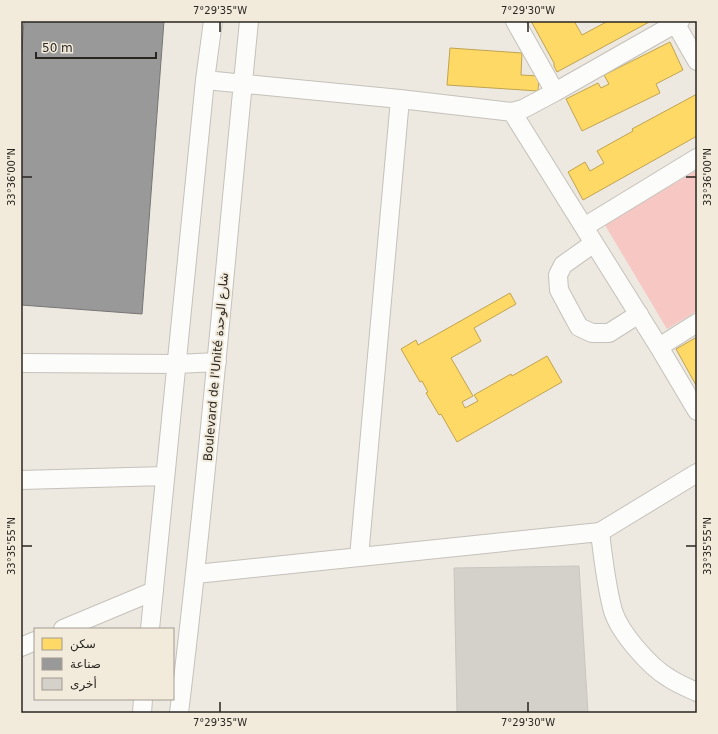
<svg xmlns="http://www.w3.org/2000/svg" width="718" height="734" viewBox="0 0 718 734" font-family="'DejaVu Sans',Vazirmatn,sans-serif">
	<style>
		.green { fill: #f6c7c3 }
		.homes { fill: #ffd966; stroke: #bfa351 }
		.industry { fill: #999; stroke: #777675 }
		.building { fill: #d4d0ca; stroke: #cac6c0 }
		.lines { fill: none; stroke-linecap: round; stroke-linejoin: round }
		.minor-casing { stroke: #c5c1bb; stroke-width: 20 }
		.minor { stroke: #fcfcfa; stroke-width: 18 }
		.ticks { fill: none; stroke: #292621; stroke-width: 1.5 }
		.labels { text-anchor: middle; stroke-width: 4; stroke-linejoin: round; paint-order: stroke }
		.street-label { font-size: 12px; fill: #292621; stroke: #f2eadb }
		.neatline { fill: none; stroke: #292621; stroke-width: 1.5 }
		.ticks-label { font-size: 10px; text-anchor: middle; fill: #292621 }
	</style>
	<rect width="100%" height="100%" fill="#ede9e0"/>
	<path class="green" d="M697 170V311L667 329 605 225Z"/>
	<path class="homes" d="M531 21H574L582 35 608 21H651L557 72 554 66V63Z
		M670 42 683 70 656 84 660 93 582 131 566 99 598 83 601 88 609 84 604 75Z
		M450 48 522 53 521 75 539 76 538 91 447 85Z
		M697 94V136L583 200 568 172 585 162 590 171 604 163 597 151 633 131 632 129Z
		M510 293 516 304 474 328 481 341 451 358 473 396 462 402 465 408 478 401 474 395 511 374 512 376 547 356 562 382 457 442 441 414 439 415 426 393 428 392 422 381 420 382 401 349 416 340 418 345Z
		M697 337V387L676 349Z"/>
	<path class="industry" d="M24 21H164L142 314 21 305V61Z"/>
	<path class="building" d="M579 566 588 713H457L454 568Z"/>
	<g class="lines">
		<defs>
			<path id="minor" d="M515 21 555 92
				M674 21 697 61
				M205 80 400 99 512 112 523 109 555 92 680 21
				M512 112 659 347 697 411
				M584 227 697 158
				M594 243 563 265 558 275 559 290 579 327 592 333H609L639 314
				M659 347 697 323
				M21 363 177 364 217 362
				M21 480 165 476
				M600 532C603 558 606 585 613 611 620 633 650 667 669 678 678 684 688 688 697 692
				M359 557 400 99
				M196 574 600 532 697 473
				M63 629 154 591
				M150 629 205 80 213 21
				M21 647 35 641
				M142 713 143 699
				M179 713C207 483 226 252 249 21"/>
		</defs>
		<use href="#minor" class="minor-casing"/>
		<use href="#minor" class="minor"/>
	</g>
	<path class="ticks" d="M220 22V32M528 22V32M22 177H32M686 177H696M22 546H32M686 546H696M220 702V712M528 702V712"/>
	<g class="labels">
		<g class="street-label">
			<text transform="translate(216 367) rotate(-85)" y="4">Boulevard de l'Unité شارع الوحدة</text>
		</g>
	</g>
	<rect width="718" height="734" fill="none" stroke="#f2eadb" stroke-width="44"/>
	<rect x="34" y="628" width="140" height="72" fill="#f2eadb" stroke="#a29c91"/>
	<rect x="42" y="638" width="20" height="12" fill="#ffd966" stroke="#a29c91"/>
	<text x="70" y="648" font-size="12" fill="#292621">سكن</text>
	<rect x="42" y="658" width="20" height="12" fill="#999999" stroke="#a29c91"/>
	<text x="70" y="668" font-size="12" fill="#292621">صناعة</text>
	<rect x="42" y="678" width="20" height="12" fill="#d4d0ca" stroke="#a29c91"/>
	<text x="70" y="688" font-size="12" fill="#292621">أخرى</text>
	<path d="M36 52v6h120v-6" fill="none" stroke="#292621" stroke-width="2"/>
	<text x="42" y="52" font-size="12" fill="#292621" stroke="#f2eadb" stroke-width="3" paint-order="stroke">50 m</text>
	<rect x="22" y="22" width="674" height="690" class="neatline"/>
	<g class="ticks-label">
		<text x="220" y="14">7°29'35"W</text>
		<text x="528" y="14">7°29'30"W</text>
		<text transform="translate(11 177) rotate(-90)" y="4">33°36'00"N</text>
		<text transform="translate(707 177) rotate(-90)" y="4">33°36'00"N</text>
		<text transform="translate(11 546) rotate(-90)" y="4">33°35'55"N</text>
		<text transform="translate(707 546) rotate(-90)" y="4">33°35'55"N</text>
		<text x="220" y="726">7°29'35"W</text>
		<text x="528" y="726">7°29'30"W</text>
	</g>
</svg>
